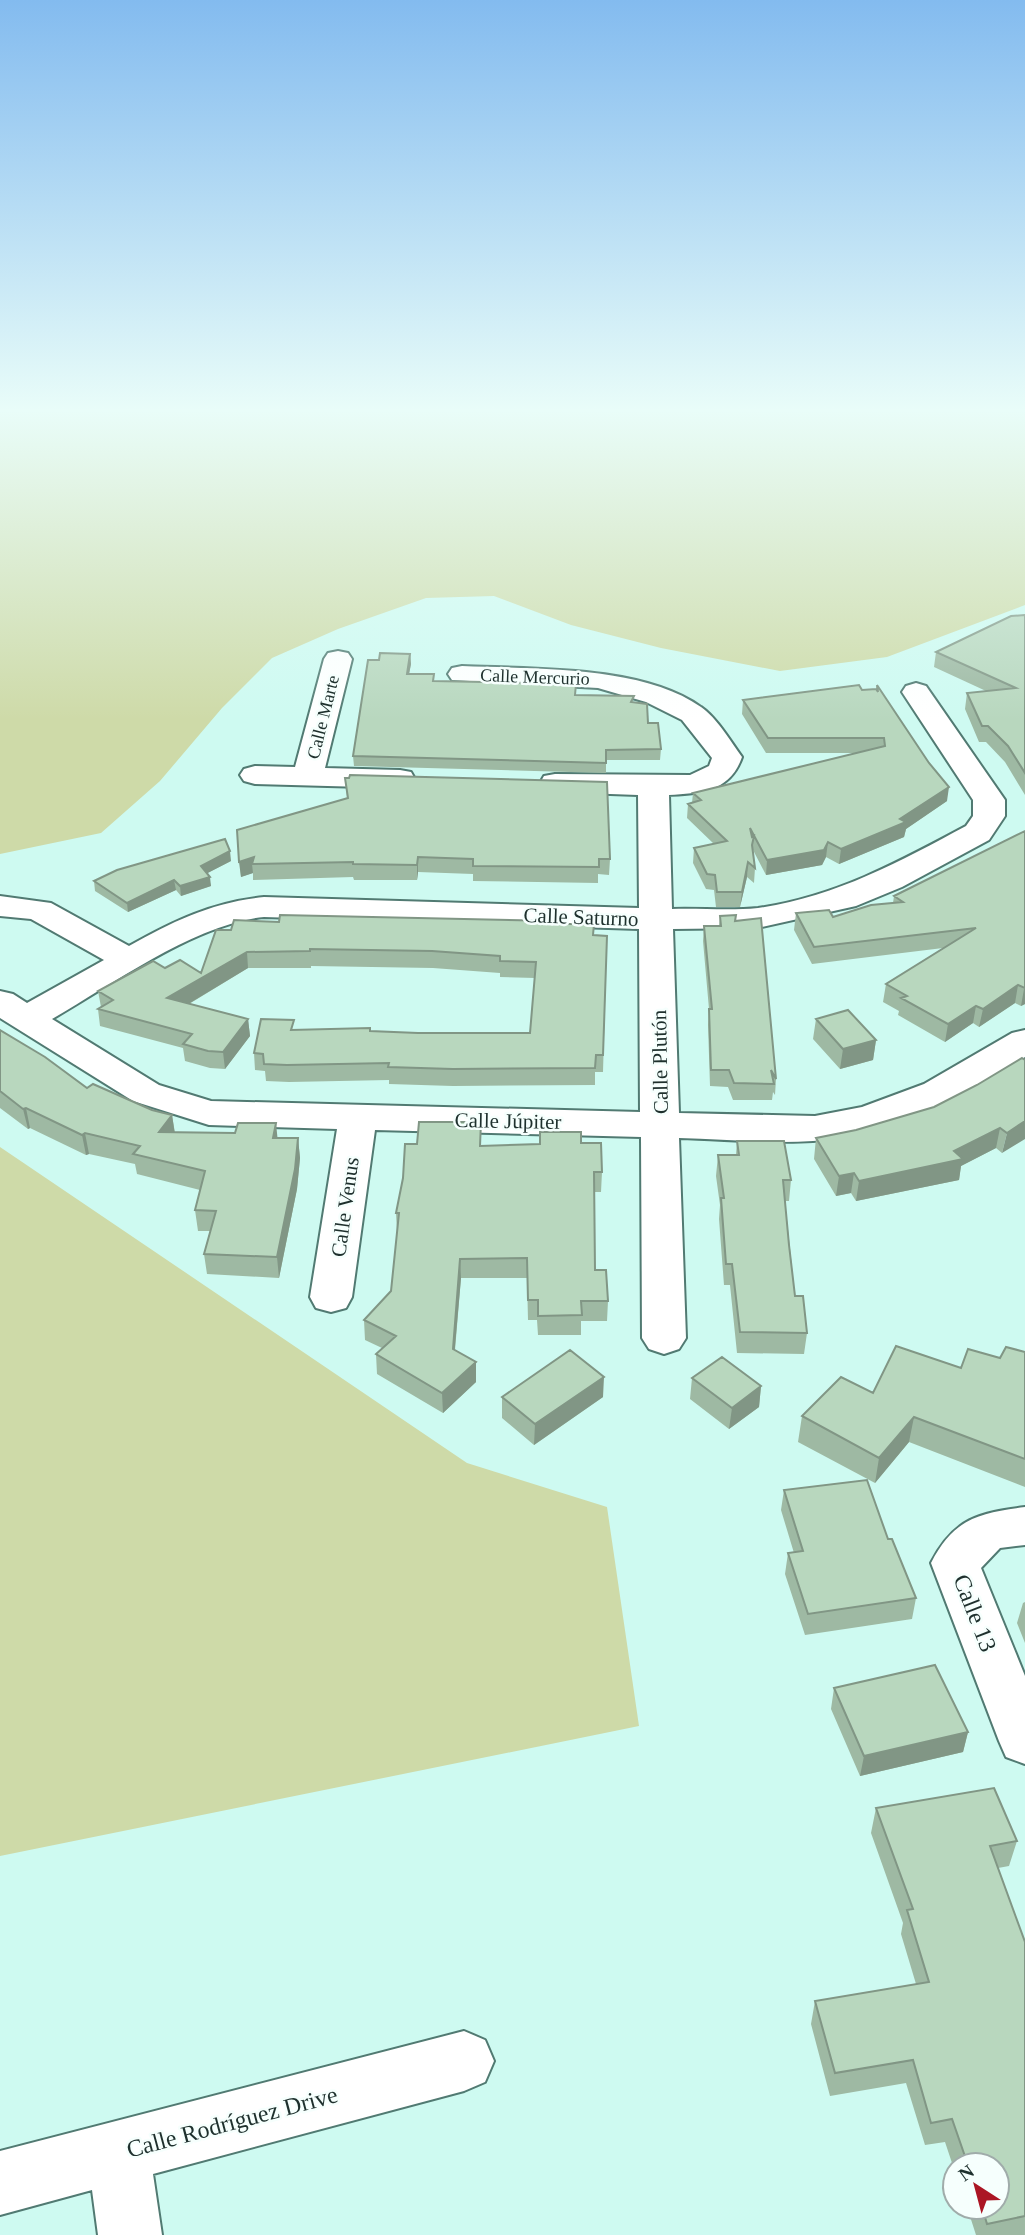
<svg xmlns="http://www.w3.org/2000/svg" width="1025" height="2235" viewBox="0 0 1025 2235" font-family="Georgia,serif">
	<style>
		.green { fill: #cedaa8 }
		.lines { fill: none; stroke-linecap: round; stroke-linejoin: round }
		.street-casing { stroke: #517a72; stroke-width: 4 }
		.street { fill: #fff; fill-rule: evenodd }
		.wall { fill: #9eb9a3 }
		.shaded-wall { fill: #819685 }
		.building { fill: #b8d7be; stroke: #819685; stroke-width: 2 }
		.labels { text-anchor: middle; stroke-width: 5; stroke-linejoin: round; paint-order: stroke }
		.far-street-label { font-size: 18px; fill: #1e302d; stroke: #f6fffd }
		.street-label { font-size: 21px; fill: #1e302d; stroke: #f6fffd }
		.near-street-label { font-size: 24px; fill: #1e302d; stroke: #f6fffd }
	</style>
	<rect width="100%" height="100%" fill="#cefaf1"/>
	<path class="green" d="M0 407H1025V605L887 657 780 671 661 648 571 625 494 596 426 598 338 629 272 658 222 708 160 781 101 833 0 854Z
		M0 1147 467 1463 607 1507 639 1726 0 1856Z"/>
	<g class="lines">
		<defs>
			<path id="street" d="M338 651 348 653 352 659 325 768 400 770 411 772 415 779 411 786 400 788 255 784 244 781 240 775 244 769 255 766 295 767 324 659 328 653Z
				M462 666C532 669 643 665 701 707 717 718 731 742 742 757 730 792 701 793 669 795L672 909C700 908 730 911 758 908 835 897 899 862 966 826L973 816V800L902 692 906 686 916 683 926 686 1005 800V816L989 840 902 887 856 906 757 928 673 929 679 1113 815 1116 862 1107 924 1084 1012 1033 1025 1030V1057C962 1094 889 1138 813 1141 769 1144 724 1139 679 1138L686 1338 679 1349 664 1354 649 1349 642 1338 641 1137 375 1130 352 1297 346 1308 331 1312 316 1308 310 1297 337 1129 209 1125 133 1101 0 1018V991L13 994 27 1003 104 960 31 919 0 916V896L51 903 129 946C173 921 213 902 264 897L639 908 638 795 555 792 544 790 540 783 544 776 555 774 690 775 709 766 712 758 682 720 646 702 598 688 452 680 448 674 452 668ZM264 917 639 929 640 1112 211 1101 159 1085 52 1019C113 984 195 924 264 917Z
				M1025 1507V1545L1000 1548 981 1568 1025 1676V1764L1006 1757 999 1741 931 1563C954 1518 979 1513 1025 1507Z
				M464 2031 485 2040 494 2061 485 2082 464 2091 153 2174 162 2235H98L92 2190 0 2215V2151Z"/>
		</defs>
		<use href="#street" class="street-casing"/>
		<use href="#street" class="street"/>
	</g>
	<path class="wall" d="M1025 615V795L1005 762 986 742H979L965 709 967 693 986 691 934 667 936 652Z
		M410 654 411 664 409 674H434V681L633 702 648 723 661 749 660 760H606V773L354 766 353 756 379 660Z
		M877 685 947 801 906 829 904 837 839 864 826 857 822 865 766 875 753 850 755 868 754 883 747 877 740 907H716L714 890 706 889 693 863 694 848 714 844 687 818 688 804 692 803 693 793 857 753H766L742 714 743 700 876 689Z
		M345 778 610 859 609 875 598 874V883L473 881V874L418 872 417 880H354L353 877 253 880V873L241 877 237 830 347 798Z
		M1025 831V1004L1021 1006 1015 1003 979 1027 973 1023 945 1042 898 1015 899 1011 883 1002 886 984 943 948 812 964 794 930 796 913 833 917 893 903 894 896Z
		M231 861 207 873 211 886 181 896 176 890 128 912 95 891 94 881Z
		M736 915 735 921 776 1079 775 1095 773 1092 772 1100H733L728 1087 710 1086 708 1025 709 1009 703 941 704 926H719L720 916Z
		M279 922 556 924 593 935 607 936 603 1072H595V1085L453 1086 389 1084V1080L289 1082 266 1081 265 1071 255 1070 254 1053 294 1030 418 1033H530L535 978 500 977V973L433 968 311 966V968H248L189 1004 248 1019 250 1036 225 1069 210 1068 185 1061 183 1048 100 1026 98 1009 101 1007 98 991 165 968 201 973 231 930Z
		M816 1019 876 1040 873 1060 840 1069 813 1039Z
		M0 1030 87 1088 152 1110 172 1115 175 1133 298 1138 300 1158 297 1189 279 1278 207 1274 204 1254 210 1231H198L195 1210 200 1190 137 1174 135 1164 89 1154 86 1155 30 1128 28 1129 0 1108Z
		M1025 1060 1002 1153 996 1148 961 1166 959 1180 856 1201 851 1193 836 1196 814 1159 816 1138 856 1130 934 1107Z
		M737 1141 791 1180 789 1201H785L795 1296 807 1333 804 1354 737 1353 730 1285H724L719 1219 720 1205 716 1176 718 1155H736Z
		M581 1143 602 1172 601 1192H594L595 1270 608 1301 607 1321H581V1335H538L537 1320H528L527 1278H461L455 1350 476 1382 443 1413 377 1374 376 1354 382 1348 365 1340 364 1320 391 1291 397 1232 396 1213 481 1146Z
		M1025 1352V1487L909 1442 875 1483 798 1442 802 1416 873 1393 961 1368Z
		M692 1378 761 1386 759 1407 729 1429 690 1399Z
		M502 1397H603L534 1445 502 1418Z
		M784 1490 888 1539 916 1598 912 1619 805 1635 785 1574 788 1553H794L781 1510Z
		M1025 1602V1643L1017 1623 1023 1603Z
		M834 1688 968 1732 963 1752 860 1776 831 1709Z
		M876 1808 1017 1841 1009 1866 998 1868 1025 1942V2235H976L967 2207H997V2165H955V2172L945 2142 925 2145 906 2083 830 2096 811 2024 815 2001 916 1984 901 1934 903 1923 871 1833Z"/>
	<path class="shaded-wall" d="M410 654 411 664 407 684V674Z
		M949 787 947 801 906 829 904 837 839 864 841 849 900 819Z
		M828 842 826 857 822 865 766 875 767 860Z
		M230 851 231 861 202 876 201 866Z
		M254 857 252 864 253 873 241 877 239 862Z
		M418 857V872L417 880V865Z
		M748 862 747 877 740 907 742 892Z
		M210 877 211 886 181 896 180 886Z
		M174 880 176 890 128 912 127 903Z
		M247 952 248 968 170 1015 167 998Z
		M1018 985 1015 1003 979 1027 983 1009Z
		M1025 988V1004L1021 1006 1024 989Z
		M976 1006 973 1023 945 1042 948 1024Z
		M248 1019 250 1036 225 1069 223 1052Z
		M876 1040 873 1060 840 1069 843 1049Z
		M26 1108 30 1128 28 1129 23 1109Z
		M172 1115 175 1135 159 1132Z
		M1025 1121V1139L1002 1153 1007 1133Z
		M276 1123 278 1143 273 1138Z
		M1000 1128 996 1148 961 1166 959 1180 856 1201 859 1181 954 1151Z
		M85 1133 89 1154 86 1155 82 1135Z
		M298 1138 300 1158 297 1189 279 1278 277 1257Z
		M854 1173 851 1193 836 1196 839 1176Z
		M460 1259 461 1278 453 1369V1349Z
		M476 1362V1382L443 1413 442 1393Z
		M604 1377 603 1397 534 1445 535 1424Z
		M761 1386 759 1407 729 1429 732 1408Z
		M914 1417 909 1442 875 1483 879 1458Z
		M968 1732 963 1752 860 1776 864 1756Z"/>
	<path class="building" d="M1025 615V773L1008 746 988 726H982L967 693 1016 688 936 652 1011 616Z
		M380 653 410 654 407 674H434L433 681 576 684 575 695 634 696 631 702 647 704 648 723H658L661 749 606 750V763L353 756 368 660H379Z
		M859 685 862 690 876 689 878 692 877 685 929 763 949 787 900 819 906 822 841 849 828 842 824 850 767 860 750 828 752 837 754 836 752 845 755 868 748 862 742 892H717L715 875 707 874 694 848 727 841 688 804 701 800 693 793 885 746 884 738H768L743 700Z
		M350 775 607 782 610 859H599V867L473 866V859L418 857 417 865 353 864V862L252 864 254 857 239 862 237 830 348 798 345 778H349Z
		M1025 831V988L1018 985 983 1009 976 1006 948 1024 901 998 907 996 886 984 976 928 814 947 796 913 829 910 833 917 871 905 903 902 894 896Z
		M225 839 230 851 201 866 210 877 180 886 174 880 127 903 94 881 117 870Z
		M280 915 556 921V924H594L593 935 607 936 603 1055H596L595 1068 453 1069 388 1067 389 1063 287 1065 264 1064 263 1054 254 1053 261 1019 294 1020 291 1030 370 1028V1031L418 1033H530L536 962 500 961V956L432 951 310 949V951L247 952 167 998 248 1019 223 1052 208 1051 183 1044 192 1034 98 1009 113 1000 98 991 153 961 165 968 180 960 201 973 216 930H231L234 920 279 922Z
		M736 915 735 921 761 918 776 1079 771 1070 774 1084 734 1083 729 1070H711L709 1009H712L704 926H721L720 916Z
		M848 1010 876 1040 843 1049 816 1019Z
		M0 1030 45 1057 87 1088 93 1084 152 1110 172 1115 159 1132 235 1133 238 1123H276L273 1138H298L295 1169 277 1257 204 1254 216 1211 195 1210 205 1171 133 1154 140 1146 85 1133 82 1135 26 1108 23 1109 0 1091Z
		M1022 1058 1025 1060V1121L1007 1133 1000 1128 954 1151 963 1159 859 1181 854 1173 839 1176 816 1138 856 1130 934 1107 977 1085Z
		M419 1122H481L480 1146 540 1144V1132H581V1143H601L602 1172H594L595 1270H606L608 1301H581L582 1315 538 1316V1300H528L527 1258 460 1259 453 1349 476 1362 442 1393 376 1354 396 1336 364 1320 391 1291 399 1213H396L403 1178 405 1144H417Z
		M737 1141H784L791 1180H783L789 1245 795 1296H803L807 1333 740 1332 732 1264H726L721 1198H724L718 1155H739Z
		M896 1346 961 1368 968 1349 1000 1358 1006 1347 1025 1352V1459L914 1417 879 1458 802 1416 841 1377 873 1393Z
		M570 1350 604 1377 535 1424 502 1397Z
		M722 1357 761 1386 732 1408 692 1378Z
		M867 1480 888 1539H892L916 1598 808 1614 788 1553 803 1551 784 1490Z
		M935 1665 968 1732 864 1756 834 1688Z
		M994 1788 1017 1841 990 1846 1025 1942V2216L987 2224 982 2207H997V2165H968L952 2119 931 2123 913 2060 835 2073 815 2001 929 1982 907 1910 913 1909 876 1808Z"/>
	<linearGradient id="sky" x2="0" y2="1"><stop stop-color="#83bbef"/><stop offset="0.57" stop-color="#e9fdf9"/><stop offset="1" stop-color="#e9fdf9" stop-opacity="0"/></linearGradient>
	<rect width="1025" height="720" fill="url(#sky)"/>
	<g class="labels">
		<g class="far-street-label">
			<text transform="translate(535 677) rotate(2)" y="6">Calle Mercurio</text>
			<text transform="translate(323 717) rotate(-76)" y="6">Calle Marte</text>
		</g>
		<g class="street-label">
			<text transform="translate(581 917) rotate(2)" y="7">Calle Saturno</text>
			<text transform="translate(660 1062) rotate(-91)" y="7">Calle Plutón</text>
			<text transform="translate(508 1121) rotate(1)" y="7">Calle Júpiter</text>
			<text transform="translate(345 1207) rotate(-82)" y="7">Calle Venus</text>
		</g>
		<g class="near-street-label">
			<text transform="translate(975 1613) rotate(69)" y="8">Calle 13</text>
			<text transform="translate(232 2122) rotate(-15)" y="8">Calle Rodríguez Drive</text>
		</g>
	</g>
	<g transform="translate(976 2186) rotate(324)"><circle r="33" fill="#f6fffd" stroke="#a0acaa" stroke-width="2"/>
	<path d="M0-5L12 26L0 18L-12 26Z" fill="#ab1624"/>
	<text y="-10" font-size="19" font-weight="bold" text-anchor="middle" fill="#1e302d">N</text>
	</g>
</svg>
